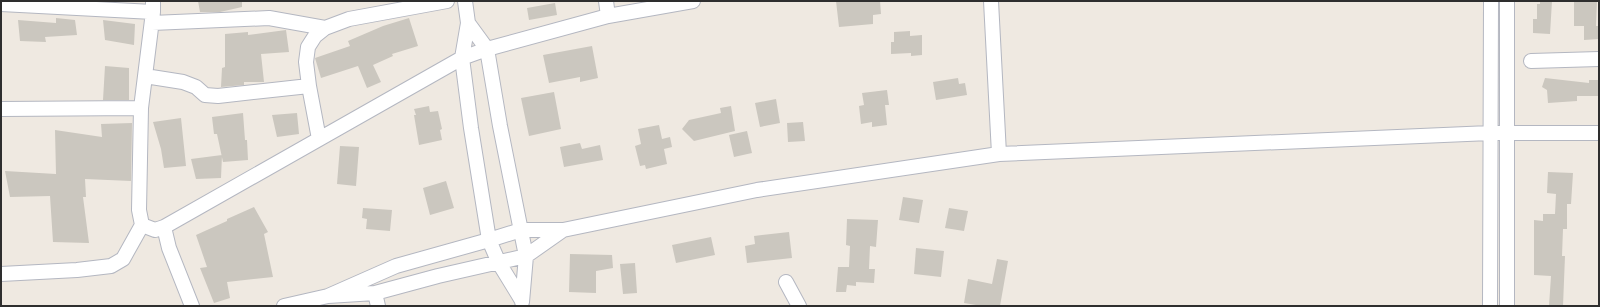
<svg xmlns="http://www.w3.org/2000/svg" width="1600" height="307" viewBox="0 0 1600 307" font-family="'Titillium Web',sans-serif">
	<style>
		.building { fill: #cbc7bf }
		.lines { fill: none; stroke-linecap: round; stroke-linejoin: round }
		.minor-casing { stroke: #b4b7c1; stroke-width: 16 }
		.minor { stroke: #fff; stroke-width: 14 }
	</style>
	<rect width="100%" height="100%" fill="#efe9e1"/>
	<path class="building" d="M198 1H242V7L220 12H200Z
		M836 1H880L881 14 873 15V24L839 27Z
		M1540 1H1552L1550 34 1533 33V19H1537V4H1540Z
		M1574 1H1597L1596 26H1599V39L1584 40V26H1574Z
		M555 3 557 15 529 20 527 8Z
		M56 18 75 20 77 35 45 37 46 42 20 41 18 20 56 23Z
		M409 18 418 46 392 54 393 56 373 65 381 82 367 88 358 66 321 78 315 58 350 46 348 41 383 26Z
		M103 20 135 24 134 45 105 40Z
		M286 30 289 52 261 54 264 82H244V85L221 87 222 68 225 67V34L248 32V35Z
		M910 31V36L922 35V55L911 56V53L891 54V42H894V32Z
		M592 46 598 78 580 82V77L549 83 543 55Z
		M105 66 129 68V100H103Z
		M958 78 959 84 965 83 967 95 936 100 933 82Z
		M1545 78 1589 83V80H1599V96H1577V101L1548 103 1547 90 1542 87Z
		M887 90 889 105H885L887 125 872 127V122L861 124 859 106 864 105 862 93Z
		M554 92 561 129 529 136 521 98Z
		M776 99 780 123 760 127 755 103Z
		M429 106 430 112 438 111 442 129 440 130 442 140 419 145 414 115H416L414 109Z
		M731 106 735 131 694 141 682 129 689 120 721 113 720 108Z
		M243 113 245 140H247L248 160 223 162 217 134H214L212 117Z
		M297 113 299 134 277 137 272 115Z
		M181 118 186 166 164 168 161 149 153 122Z
		M803 122 805 141 788 142 787 123Z
		M132 123 131 181 85 179 86 197H83L89 243 53 242 50 196 10 197 5 171 56 174 55 130 102 137 101 124Z
		M659 125 662 139 670 137 672 147 664 149 667 164 646 169 645 165 640 166 635 146 641 144 638 129Z
		M747 131 752 153 734 157 729 135Z
		M580 143 582 149 600 145 603 160 564 167 560 147Z
		M340 146 359 147 356 186 337 184Z
		M222 155 221 178 196 179 191 159Z
		M1548 172 1573 173 1571 204H1567V229H1563L1562 256H1565L1563 306H1549L1551 276 1534 275V220L1543 221V214H1555L1556 194 1547 193Z
		M446 181 454 208 430 215 423 188Z
		M903 197 923 200 919 223 899 220Z
		M254 207 268 232 264 234 273 277 227 282 230 298 214 303 200 268 207 267 196 235 227 221V219Z
		M363 208 392 210 390 231 366 229 367 219 362 218Z
		M949 208 968 211 964 231 945 228Z
		M847 219 878 220 876 247 870 246 869 269H875L874 283 856 282V286L847 285 846 292H836L838 267H849L850 246 846 245Z
		M789 232 792 258 747 263 745 246 755 244 754 236Z
		M711 237 715 255 676 263 672 245Z
		M916 248 944 251 941 277 914 274Z
		M570 254 612 255 613 268 596 271V293L569 292Z
		M997 259 1008 261 1000 306H982L964 303 968 279 992 284Z
		M635 263 637 293 623 294 620 264Z"/>
	<g class="lines">
		<defs>
			<path id="minor" d="M153 1V12L141 108 139 210 142 225 155 230 164 227 462 58 487 49 608 16 693 1
				M465 1 468 23 462 58 471 128 489 240 499 263 521 299
				M606 1 608 16
				M991 1 999 154
				M1507 1V306
				M1 4 153 12
				M152 23 269 18 325 28
				M468 23 487 49 500 126 526 256 522 302
				M1531 61 1599 59
				M145 76 183 82 196 87 205 95 218 96 309 86
				M1 109 141 108
				M319 139 309 86 306 62 308 47 315 36 325 28 349 19 447 1
				M164 227 169 248 192 306
				M1 274 77 270 111 266 123 259 142 225
				M786 282 799 306
				M375 293 378 306
				M328 296 396 266 489 240 521 230H563L757 190 999 154 1490 133H1599
				M284 306 328 296 375 293 438 276 526 256 563 230
				M1490 306 1491 1"/>
		</defs>
		<use href="#minor" class="minor-casing"/>
		<use href="#minor" class="minor"/>
	</g>
	<rect width="1600" height="307" fill="none" stroke="#2e2e2e" stroke-width="4"/>
</svg>
